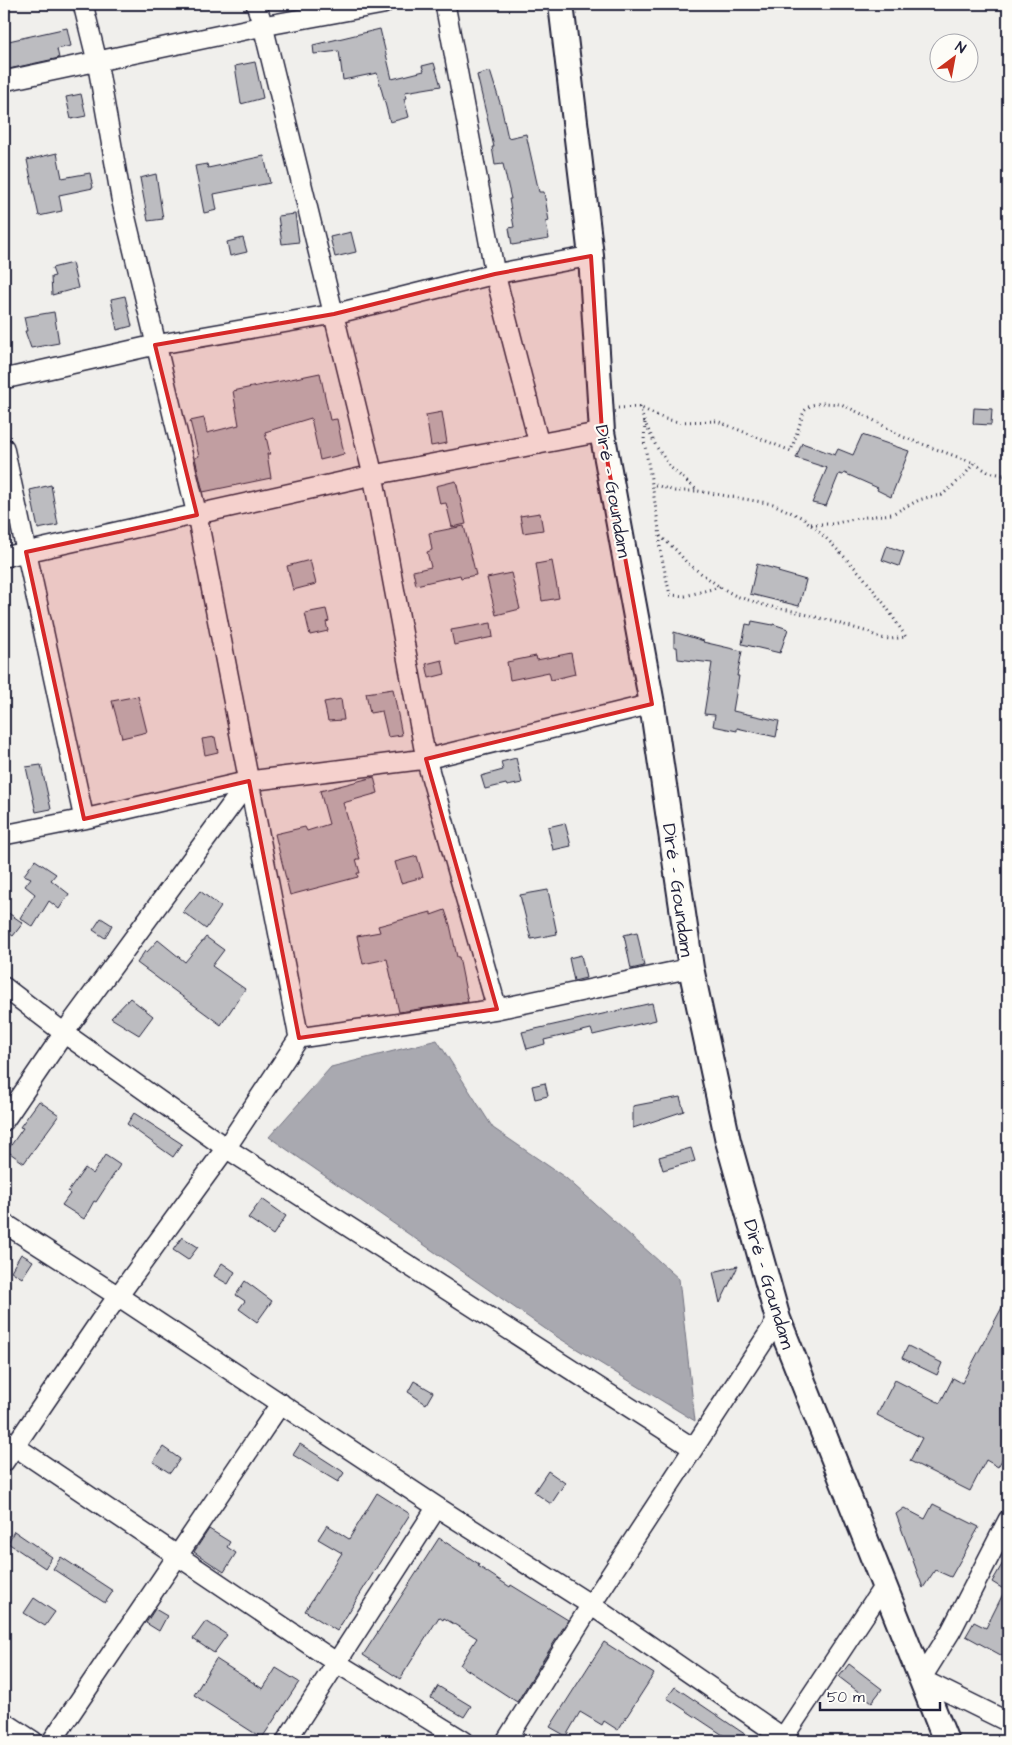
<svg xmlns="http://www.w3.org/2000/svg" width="1012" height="1745" viewBox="0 0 1012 1745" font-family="'Architects Daughter',sans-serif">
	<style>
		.water { fill: #a9a9b0; stroke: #737381 }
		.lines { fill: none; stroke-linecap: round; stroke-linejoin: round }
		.stream { stroke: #737381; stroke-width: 5 }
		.building { fill: #bcbcc0; stroke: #22223b }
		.minor-casing { stroke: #22223b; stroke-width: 22 }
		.major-casing { stroke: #22223b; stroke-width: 28 }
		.path { stroke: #22223b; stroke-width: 3; stroke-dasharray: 1 4; stroke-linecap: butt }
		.minor { stroke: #fdfcf7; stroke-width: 19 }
		.major { stroke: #fdfcf7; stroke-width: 24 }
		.marked { fill: #d62828; fill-opacity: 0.2; stroke: #d62828; stroke-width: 4; stroke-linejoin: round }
		.labels { text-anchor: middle; stroke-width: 4.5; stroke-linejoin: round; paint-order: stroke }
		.street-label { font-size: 19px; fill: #22223b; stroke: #fdfcf7 }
	</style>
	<rect width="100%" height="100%" fill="#f0efec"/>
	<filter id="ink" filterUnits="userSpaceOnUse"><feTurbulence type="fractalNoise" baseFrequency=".02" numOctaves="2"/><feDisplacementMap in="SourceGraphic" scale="10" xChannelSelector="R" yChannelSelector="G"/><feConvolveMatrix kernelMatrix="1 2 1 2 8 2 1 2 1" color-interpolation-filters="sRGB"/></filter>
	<g filter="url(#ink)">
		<path class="water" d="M437 1040 493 1128 566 1178 679 1279 695 1421 554 1335 269 1137 331 1067Z"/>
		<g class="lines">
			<path class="stream" d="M1006 476 1008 477"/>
		</g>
		<path class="building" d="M67 28 71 46 57 49 59 58 4 70V42Z
			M380 29 392 79 424 71 422 66 434 63 441 86 405 92 407 98 404 99 409 117 390 122 377 73 343 80 339 51 314 54 313 45Z
			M255 62 263 98 241 104 235 66Z
			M490 71 501 106 508 138 526 134 539 192H544L549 221 546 222 549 239 512 245 509 228 514 227 509 199H511L503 164 495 165 492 147H494L477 75Z
			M81 94 86 116 71 119 66 97Z
			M57 153 62 178 90 173 93 188 59 195 62 211 39 216 27 160Z
			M264 156 270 183 214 194 217 210 204 213 195 166 207 164 208 168Z
			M156 174 163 219 148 221 140 178Z
			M295 214 299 242 282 244 278 216Z
			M351 232 356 252 335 257 330 237Z
			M243 238 247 252 230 256 227 242Z
			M72 263 78 288 52 295 51 277 55 276 52 268Z
			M125 296 132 326 117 330 111 299Z
			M54 312 59 343 31 348 25 331H27L24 317Z
			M320 373 330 420 337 419 344 454 320 460 311 418 265 432 270 454H267L271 478 203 492 195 458 199 456 190 421 204 418 207 433 239 425 233 391Z
			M974 408 992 409 991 425 973 424Z
			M442 412 447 443 431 446 426 415Z
			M862 435 909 451 891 497 877 490 878 488 844 473 843 475 839 474 826 506 812 503 827 468 796 458 802 443 835 455 838 449 853 455Z
			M456 481 466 524 452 527 446 503 440 504 436 486Z
			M51 485 58 525 38 529 30 490Z
			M540 513 543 530 523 533 520 516Z
			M464 526 476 575 461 578 460 575 416 585 413 571 431 567 427 552 432 550 429 533Z
			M887 546 904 552 899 566 882 560Z
			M310 560 316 584 293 590 287 566Z
			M552 561 559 598 542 601 536 564Z
			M757 564 779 570 778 572 806 580 799 606 750 594Z
			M511 573 520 609 496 615 487 578Z
			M326 609 329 621 326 622 328 631 310 635 305 613Z
			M752 621 773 625V624L788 629 780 653 742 644 746 624 751 625Z
			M491 623 493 637 454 645 451 630Z
			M674 632 704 641 703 642 742 651 737 676H739L733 711 779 721 776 737 737 728V731L713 726 715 715 704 714 712 663 678 659 677 647H674Z
			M571 653 575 674 551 680 549 672 510 680 507 662 536 656 537 660Z
			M442 660 445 674 429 678 426 664Z
			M393 689 402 735 388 737 382 711 370 713 366 693Z
			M138 696 147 732 122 738 112 701Z
			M341 699 344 720 328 721 324 702Z
			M215 737 218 752 205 755 202 739Z
			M516 758 522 783 507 786 506 784 485 789 481 776 503 770 501 762Z
			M41 765 51 809 36 812 26 767Z
			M374 777 378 793 343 803 360 859H356L360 873H357L358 877 290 895 275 834 305 827 307 831 329 824 320 791Z
			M565 823 571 846 553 850 548 827Z
			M417 856 423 877 401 883 395 862Z
			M35 860 56 874 51 880 69 894 59 909 49 901 33 927 20 918 35 894 25 886 31 878 24 875Z
			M548 890 557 934 531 939 520 895Z
			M200 891 221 907 206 929 183 912Z
			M4 910 23 923 13 936 4 930Z
			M445 910 450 925 457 957H459L468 1002 399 1012 387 959 363 964 357 936 380 932 378 926 431 912V915Z
			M101 918 112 925 105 938 93 930Z
			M637 932 644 966 631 969 624 935Z
			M206 937 224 950 212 966 245 989 221 1025 137 963 145 951 147 952 158 940 185 962Z
			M581 955 586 978 574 981 569 958Z
			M130 998 153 1016 139 1035 111 1018Z
			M652 1003 656 1020 593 1035 591 1029 544 1040 545 1044 527 1049 522 1032Z
			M545 1083 548 1096 535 1099 532 1086Z
			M680 1097 684 1111 633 1128V1106Z
			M39 1101 59 1115 24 1163 7 1151 23 1128 20 1127Z
			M134 1113 182 1144 173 1157 127 1124Z
			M691 1148 695 1161 663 1170 659 1157Z
			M105 1155 120 1165 96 1202 94 1201 84 1219 62 1205 70 1194 68 1192 85 1168 93 1174Z
			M262 1199 286 1216 273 1235 248 1218Z
			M182 1237 198 1247 188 1260 173 1250Z
			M21 1254 33 1261 22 1278 11 1271Z
			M222 1263 235 1272 228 1284 214 1276Z
			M738 1266 720 1303 713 1272Z
			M245 1281 272 1301 257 1322 239 1309 245 1301 236 1295Z
			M1008 1296V1449L998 1467 986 1460 970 1491 910 1461 922 1438 877 1415 895 1380 940 1403 953 1378 962 1383Z
			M908 1346 942 1363 937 1375 902 1358Z
			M414 1381 433 1392 426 1404 408 1392Z
			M300 1444 342 1471 344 1473 338 1482 293 1455Z
			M163 1447 180 1459 170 1473 153 1462Z
			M548 1471 565 1483 551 1504 534 1492Z
			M377 1493 410 1514 337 1631 305 1611 342 1553 318 1539 327 1525 349 1539Z
			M933 1504 979 1527 951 1577 935 1570 923 1588 896 1514 904 1508 925 1519Z
			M209 1529 230 1542 227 1547 236 1553 224 1572 194 1552Z
			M14 1531 52 1557 45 1568 8 1543Z
			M439 1538 479 1564 478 1566 510 1587 511 1585 568 1620 517 1702 460 1665 477 1638 444 1618 443 1620 439 1617 400 1679 363 1655Z
			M1008 1554V1659L966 1636 974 1622 986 1628 1005 1590 992 1582Z
			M61 1557 113 1591 105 1603 53 1569Z
			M34 1598 55 1612 45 1626 24 1613Z
			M155 1609 167 1616 159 1631 146 1623Z
			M206 1621 227 1635 214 1653 193 1639Z
			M604 1642 654 1674 618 1730 604 1721 602 1725 580 1712 566 1736 550 1727Z
			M216 1659 263 1689 276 1668 299 1682 262 1738 194 1695Z
			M849 1664 882 1689 872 1702 839 1677Z
			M438 1686 471 1706 464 1717 431 1698Z
			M675 1687 755 1741H732L667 1698Z"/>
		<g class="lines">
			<defs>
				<path id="minor" d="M256 4 263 26 373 475 426 759 497 1009
					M445 4 495 274 539 444
					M4 81 263 26 383 4
					M4 379 155 345 334 314 495 274 591 256
					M4 448 84 819
					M4 557 373 475 602 432
					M4 835 84 819 249 781 426 759 652 704
					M4 987 64 1033 226 1148 693 1448
					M299 1038 497 1009 691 968
					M4 1121 64 1033 249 781
					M4 1223 118 1296 437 1507 591 1605 788 1741
					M4 1439 337 1663 464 1741
					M4 1462 100 1321 226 1148 299 1038 197 515 121 198 97 61 83 4
					M1008 1520 951 1631 921 1679 1008 1722
					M4 1722 33 1741
					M52 1741 281 1403
					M286 1741 437 1507
					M506 1741 591 1605 778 1319
					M781 1741 884 1586"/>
				<path id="major" d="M561 4 591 256 602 432 652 704 691 968 728 1141 778 1319 946 1741"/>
			</defs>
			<use href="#minor" class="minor-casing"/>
			<use href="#major" class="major-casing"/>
			<path class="path" d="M639 407 645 423 656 446 671 468 698 491 773 504 803 518 826 538 861 574 885 605 906 637 891 639 880 638 868 632 831 621 793 611 767 606 736 596 720 587 687 563 676 550 660 536 652 484
				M618 408 639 407 665 419 679 422 717 421 791 451 804 411 811 405 822 403 841 404 868 417 903 437 974 463 988 472 1003 475
				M645 423 644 441 652 484 675 491H698
				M811 524H833L858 518 892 514 919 500 929 497 942 495 963 477 974 463
				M660 536V549L670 595 685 596 720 587"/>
			<use href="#minor" class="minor"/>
			<use href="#major" class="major"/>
		</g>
	</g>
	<path class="marked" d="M591 256 602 432 652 704 426 759 497 1009 299 1038 249 781 84 819 26 552 197 515 155 345 334 314 495 274Z"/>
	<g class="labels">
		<g class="street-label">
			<text transform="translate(614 491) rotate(80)" y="7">Diré - Goundam</text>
			<text transform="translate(679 890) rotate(82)" y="7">Diré - Goundam</text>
			<text transform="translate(770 1284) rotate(73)" y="7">Diré - Goundam</text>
		</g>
	</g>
	<rect width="1012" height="1745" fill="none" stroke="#fdfcf7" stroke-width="20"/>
	<rect x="10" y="10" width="992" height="1725" fill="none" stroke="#22223b" stroke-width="2" filter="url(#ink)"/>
	<g transform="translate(954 58) rotate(32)"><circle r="24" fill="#fdfcf7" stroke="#a5a5ac"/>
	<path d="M0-4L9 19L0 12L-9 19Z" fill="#c8321e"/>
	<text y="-8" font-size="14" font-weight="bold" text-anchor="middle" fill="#22223b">N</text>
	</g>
	<path d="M820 1702v8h120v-8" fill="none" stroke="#22223b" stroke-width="2.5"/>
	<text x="827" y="1702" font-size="15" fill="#22223b" stroke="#fdfcf7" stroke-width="4" paint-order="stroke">50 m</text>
</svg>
